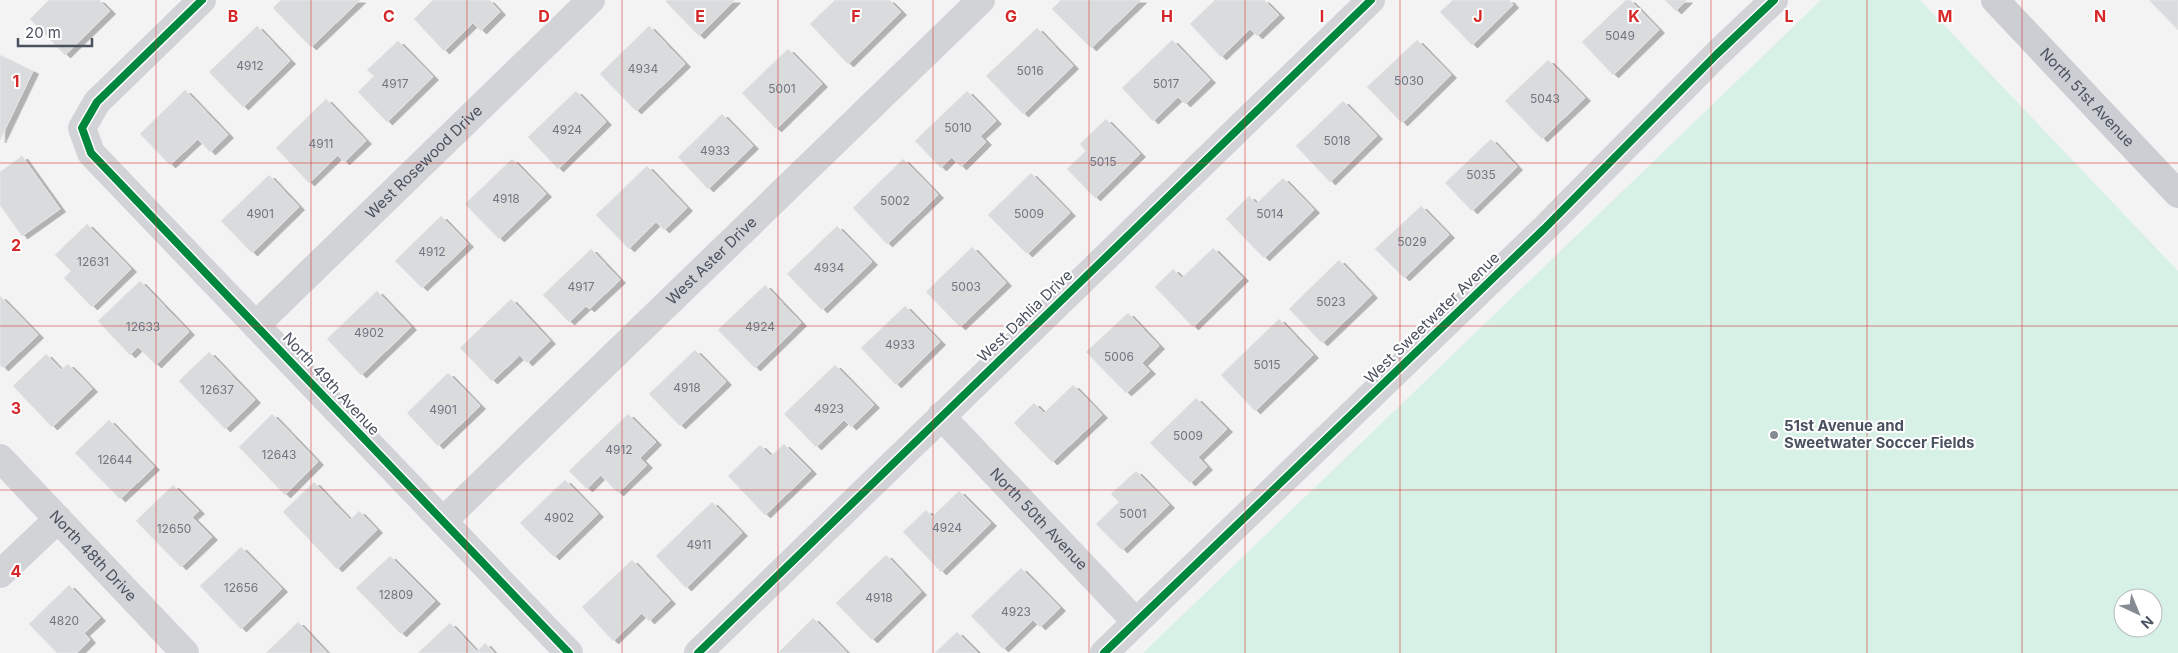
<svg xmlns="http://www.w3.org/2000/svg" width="2178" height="653" viewBox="0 0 2178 653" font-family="Inter,sans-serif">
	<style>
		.green { fill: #d8f1e6; fill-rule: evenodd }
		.building { fill: #dadbdd; stroke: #e4e5e6; filter: url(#shadow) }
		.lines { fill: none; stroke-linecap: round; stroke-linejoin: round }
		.minor { stroke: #d1d3d6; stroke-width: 28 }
		.major { stroke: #ccced3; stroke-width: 28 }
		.cycleway-casing { stroke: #fff; stroke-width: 11 }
		.cycleway { stroke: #00873e; stroke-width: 8 }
		.grid { fill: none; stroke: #d62828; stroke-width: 1; stroke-opacity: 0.55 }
		.poi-dot { fill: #858a93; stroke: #fff; stroke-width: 2 }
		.labels { text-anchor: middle; stroke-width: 4; stroke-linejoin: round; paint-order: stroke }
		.number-label { font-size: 12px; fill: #707680 }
		.street-label { font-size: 15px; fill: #4a5260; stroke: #fff }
		.poi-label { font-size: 15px; font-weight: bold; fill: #4a5260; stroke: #fff; text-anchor: start }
		.grid-label { font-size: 16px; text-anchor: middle; font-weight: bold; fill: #d62828; stroke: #fff; stroke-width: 4; stroke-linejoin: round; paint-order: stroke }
	</style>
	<defs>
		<filter id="shadow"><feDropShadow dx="5.5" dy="3" stdDeviation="0" flood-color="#0004"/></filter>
	</defs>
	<rect width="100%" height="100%" fill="#f3f3f3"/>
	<path class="green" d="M1821 0H1920L2178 271V653H1143ZM2123 598H2153V628H2123Z"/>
	<path class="building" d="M49 0H99L110 11 65 55 30 19Z
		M281 0H360L311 47 273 8Z
		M433 0H489L500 12 481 31 473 23 444 51 414 19Z
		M667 0H735L699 36 666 2Z
		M835 0H889L901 12 848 64 810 24Z
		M1061 0H1141L1091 48 1052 9Z
		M1215 0H1264L1279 15 1257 36 1250 29 1221 57 1190 24Z
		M1453 0H1509L1513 5 1472 45 1440 12Z
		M1626 0H1630L1659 30 1613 75 1582 42Z
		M1665 0H1687L1676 11Z
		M2149 0H2178V30Z
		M257 26 290 61 243 107 209 72Z
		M649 26 685 64 636 111 600 74Z
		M1037 28 1073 66 1023 114 986 76Z
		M1172 40 1210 80 1185 104 1178 97 1153 121 1122 88Z
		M1417 40 1451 75 1402 123 1367 87Z
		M398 41 433 77 387 122 358 92 374 76 367 70Z
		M788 49 822 84 776 129 742 93Z
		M0 55 33 71 0 140Z
		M1548 60 1585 98 1542 139 1505 101Z
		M185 90 228 135 210 152 198 139 170 165 140 134Z
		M576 91 606 122 558 169 528 137Z
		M967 91 996 121 980 136 986 142 961 167 952 157 941 168 915 141Z
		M326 99 366 141 344 162 338 155 309 183 276 148Z
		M1343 101 1377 136 1330 182 1296 146Z
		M722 114 753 146 708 189 678 157Z
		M1106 119 1140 154 1095 198 1067 169 1086 151 1080 144Z
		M1491 139 1517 167 1472 211 1445 183Z
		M22 156 60 209 22 236 0 205V172Z
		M512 159 546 194 499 239 465 204Z
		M903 159 938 195 887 244 853 208Z
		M647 166 687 208 664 230 656 222 629 249 596 215Z
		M1031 173 1070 213 1027 254 988 215Z
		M269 175 299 207 252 253 221 221Z
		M1283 178 1314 210 1264 258 1226 219 1249 196 1256 204Z
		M1421 206 1449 235 1404 278 1375 249Z
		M441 216 468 244 422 288 395 261Z
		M87 224 131 269 92 307 64 278 71 271 55 255Z
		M837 226 872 262 822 310 787 274Z
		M972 247 1006 283 960 327 926 292Z
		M1213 248 1243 278 1193 327 1155 287 1173 269 1182 278Z
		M591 249 620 280 589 309 586 306 569 322 543 295Z
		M1339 260 1372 295 1322 343 1289 309Z
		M140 281 189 332 156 365 138 347 130 355 98 321Z
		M765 285 801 323 755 368 718 330Z
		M377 291 411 327 361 375 327 339Z
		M0 296 38 335 3 368 0 365Z
		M511 299 550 341 527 363 520 355 492 381 460 348Z
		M905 306 940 342 896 385 861 348Z
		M1128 313 1159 346 1142 363 1150 371 1126 393 1086 352Z
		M1279 319 1313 355 1255 411 1221 375Z
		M695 350 726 382 680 426 649 394Z
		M209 352 255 400 225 429 179 381Z
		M46 354 61 370 68 364 92 389 52 427 13 386Z
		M835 365 874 405 851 427 844 420 816 447 784 414Z
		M448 373 480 406 438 446 407 413Z
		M1073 385 1102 415 1052 462 1014 423 1034 403 1044 413Z
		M1196 398 1227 429 1198 457 1207 467 1190 483 1150 443Z
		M272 414 318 462 285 495 239 447Z
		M628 414 656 442 640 458 647 465 618 493 601 475 587 489 569 471Z
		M109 420 154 467 120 499 75 453Z
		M784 444 811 471 765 515 728 476 760 445 771 456Z
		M1136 471 1169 505 1122 550 1096 524 1119 502 1111 494Z
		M565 480 598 514 554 557 520 523Z
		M314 482 350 520 359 511 377 530 337 569 283 512Z
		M173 485 199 511 192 517 212 537 181 567 136 521Z
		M959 491 991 523 941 572 903 532 926 510 932 517Z
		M712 502 742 533 686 588 656 556Z
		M241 547 282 589 241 629 200 586Z
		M886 555 921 592 872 640 836 603Z
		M390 556 435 601 401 634 356 588Z
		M632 560 670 601 649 621 642 613 613 641 582 607Z
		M1021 568 1060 608 1040 627 1033 620 1003 649 971 616Z
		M69 585 100 618 84 633 90 640 77 653H57L29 624Z
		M813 618 847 653H778Z
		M298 622 327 653H266Z
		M450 623 477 652 485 643 494 653H418Z
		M957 632 978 653H935Z"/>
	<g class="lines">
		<g class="minor">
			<path d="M202 0 97 102 82 128 91 153 569 653"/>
			<path id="s1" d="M256 325 591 0"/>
			<path id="s2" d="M941 416 1136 622"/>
			<path id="s3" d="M0 458 185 653"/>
			<path id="s4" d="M443 521 981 0"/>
			<path d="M0 574 58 519"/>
			<path d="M698 653 1371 0"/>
			<path d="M1104 653 1544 229 1717 54 1774 0"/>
		</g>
		<path class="major" id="s5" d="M1995 0 2178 194"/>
		<defs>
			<path id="cycleway" d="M202 0 97 102 82 128 91 153 569 653
				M698 653 1371 0
				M1104 653 1544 229 1717 54 1774 0"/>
		</defs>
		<use href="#cycleway" class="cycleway-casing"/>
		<use href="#cycleway" class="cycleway"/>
	</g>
	<path class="grid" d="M156 0V653M311 0V653M467 0V653M622 0V653M778 0V653M933 0V653M1089 0V653M1245 0V653M1400 0V653M1556 0V653M1711 0V653M1867 0V653M2022 0V653M0 163H2178M0 326H2178M0 490H2178"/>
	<circle class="poi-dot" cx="1774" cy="435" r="5"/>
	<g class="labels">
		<g class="number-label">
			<text x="1620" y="40">5049</text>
			<text x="250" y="70">4912</text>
			<text x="643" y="73">4934</text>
			<text x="1030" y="75">5016</text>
			<text x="1409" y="85">5030</text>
			<text x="395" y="88">4917</text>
			<text x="1166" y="88">5017</text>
			<text x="782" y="93">5001</text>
			<text x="1545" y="103">5043</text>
			<text x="958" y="132">5010</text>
			<text x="567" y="134">4924</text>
			<text x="1337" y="145">5018</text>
			<text x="321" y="148">4911</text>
			<text x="715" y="155">4933</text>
			<text x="1103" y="166">5015</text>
			<text x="1481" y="179">5035</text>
			<text x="506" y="203">4918</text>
			<text x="895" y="205">5002</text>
			<text x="260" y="218">4901</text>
			<text x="1029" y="218">5009</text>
			<text x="1270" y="218">5014</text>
			<text x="1412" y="246">5029</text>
			<text x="432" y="256">4912</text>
			<text x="93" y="266">12631</text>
			<text x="829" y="272">4934</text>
			<text x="581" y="291">4917</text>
			<text x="966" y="291">5003</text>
			<text x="1331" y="306">5023</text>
			<text x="143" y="331">12633</text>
			<text x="760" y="331">4924</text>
			<text x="369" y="337">4902</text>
			<text x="900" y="349">4933</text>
			<text x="1119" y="361">5006</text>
			<text x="1267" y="369">5015</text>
			<text x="687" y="392">4918</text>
			<text x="217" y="394">12637</text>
			<text x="829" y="413">4923</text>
			<text x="443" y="414">4901</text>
			<text x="1188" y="440">5009</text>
			<text x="619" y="454">4912</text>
			<text x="279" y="459">12643</text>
			<text x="115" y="464">12644</text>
			<text x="1133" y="518">5001</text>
			<text x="559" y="522">4902</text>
			<text x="947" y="532">4924</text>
			<text x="174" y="533">12650</text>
			<text x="699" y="549">4911</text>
			<text x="241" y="592">12656</text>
			<text x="396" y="599">12809</text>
			<text x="879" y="602">4918</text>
			<text x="1016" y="616">4923</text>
			<text x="64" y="625">4820</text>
		</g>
		<g class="street-label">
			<text dy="5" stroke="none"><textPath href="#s5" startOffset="134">North 51st Avenue</textPath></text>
			<text dy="5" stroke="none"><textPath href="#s1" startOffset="234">West Rosewood Drive</textPath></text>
			<text dy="5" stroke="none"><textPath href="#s4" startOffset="374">West Aster Drive</textPath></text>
			<text transform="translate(1025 316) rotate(-44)" y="5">West Dahlia Drive</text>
			<text transform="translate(1432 318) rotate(-44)" y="5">West Sweetwater Avenue</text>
			<text transform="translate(331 384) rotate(47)" y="5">North 49th Avenue</text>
			<text dy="5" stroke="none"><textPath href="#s2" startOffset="142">North 50th Avenue</textPath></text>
			<text dy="5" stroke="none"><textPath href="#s3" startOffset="135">North 48th Drive</textPath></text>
		</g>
		<g class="poi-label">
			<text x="1784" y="431">51st Avenue and<tspan x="1784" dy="17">Sweetwater Soccer Fields</tspan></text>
		</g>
	</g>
	<g class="grid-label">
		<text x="233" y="22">B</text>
		<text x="389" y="22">C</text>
		<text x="544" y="22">D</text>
		<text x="700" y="22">E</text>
		<text x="856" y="22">F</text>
		<text x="1011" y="22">G</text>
		<text x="1167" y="22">H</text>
		<text x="1322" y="22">I</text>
		<text x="1478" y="22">J</text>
		<text x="1634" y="22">K</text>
		<text x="1789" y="22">L</text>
		<text x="1945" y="22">M</text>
		<text x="2100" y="22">N</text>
		<text x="16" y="87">1</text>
		<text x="16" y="251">2</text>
		<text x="16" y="414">3</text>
		<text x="16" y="577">4</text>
	</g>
	<g transform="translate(2138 613) rotate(136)"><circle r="24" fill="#ffffff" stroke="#b7babf"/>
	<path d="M0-4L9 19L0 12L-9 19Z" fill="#858a93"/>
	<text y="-8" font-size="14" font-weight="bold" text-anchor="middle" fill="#4a5260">N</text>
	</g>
	<path d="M18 38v8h74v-8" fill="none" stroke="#4a5260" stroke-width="2.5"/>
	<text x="25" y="38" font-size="15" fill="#4a5260" stroke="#ffffff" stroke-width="4" paint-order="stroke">20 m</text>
</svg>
